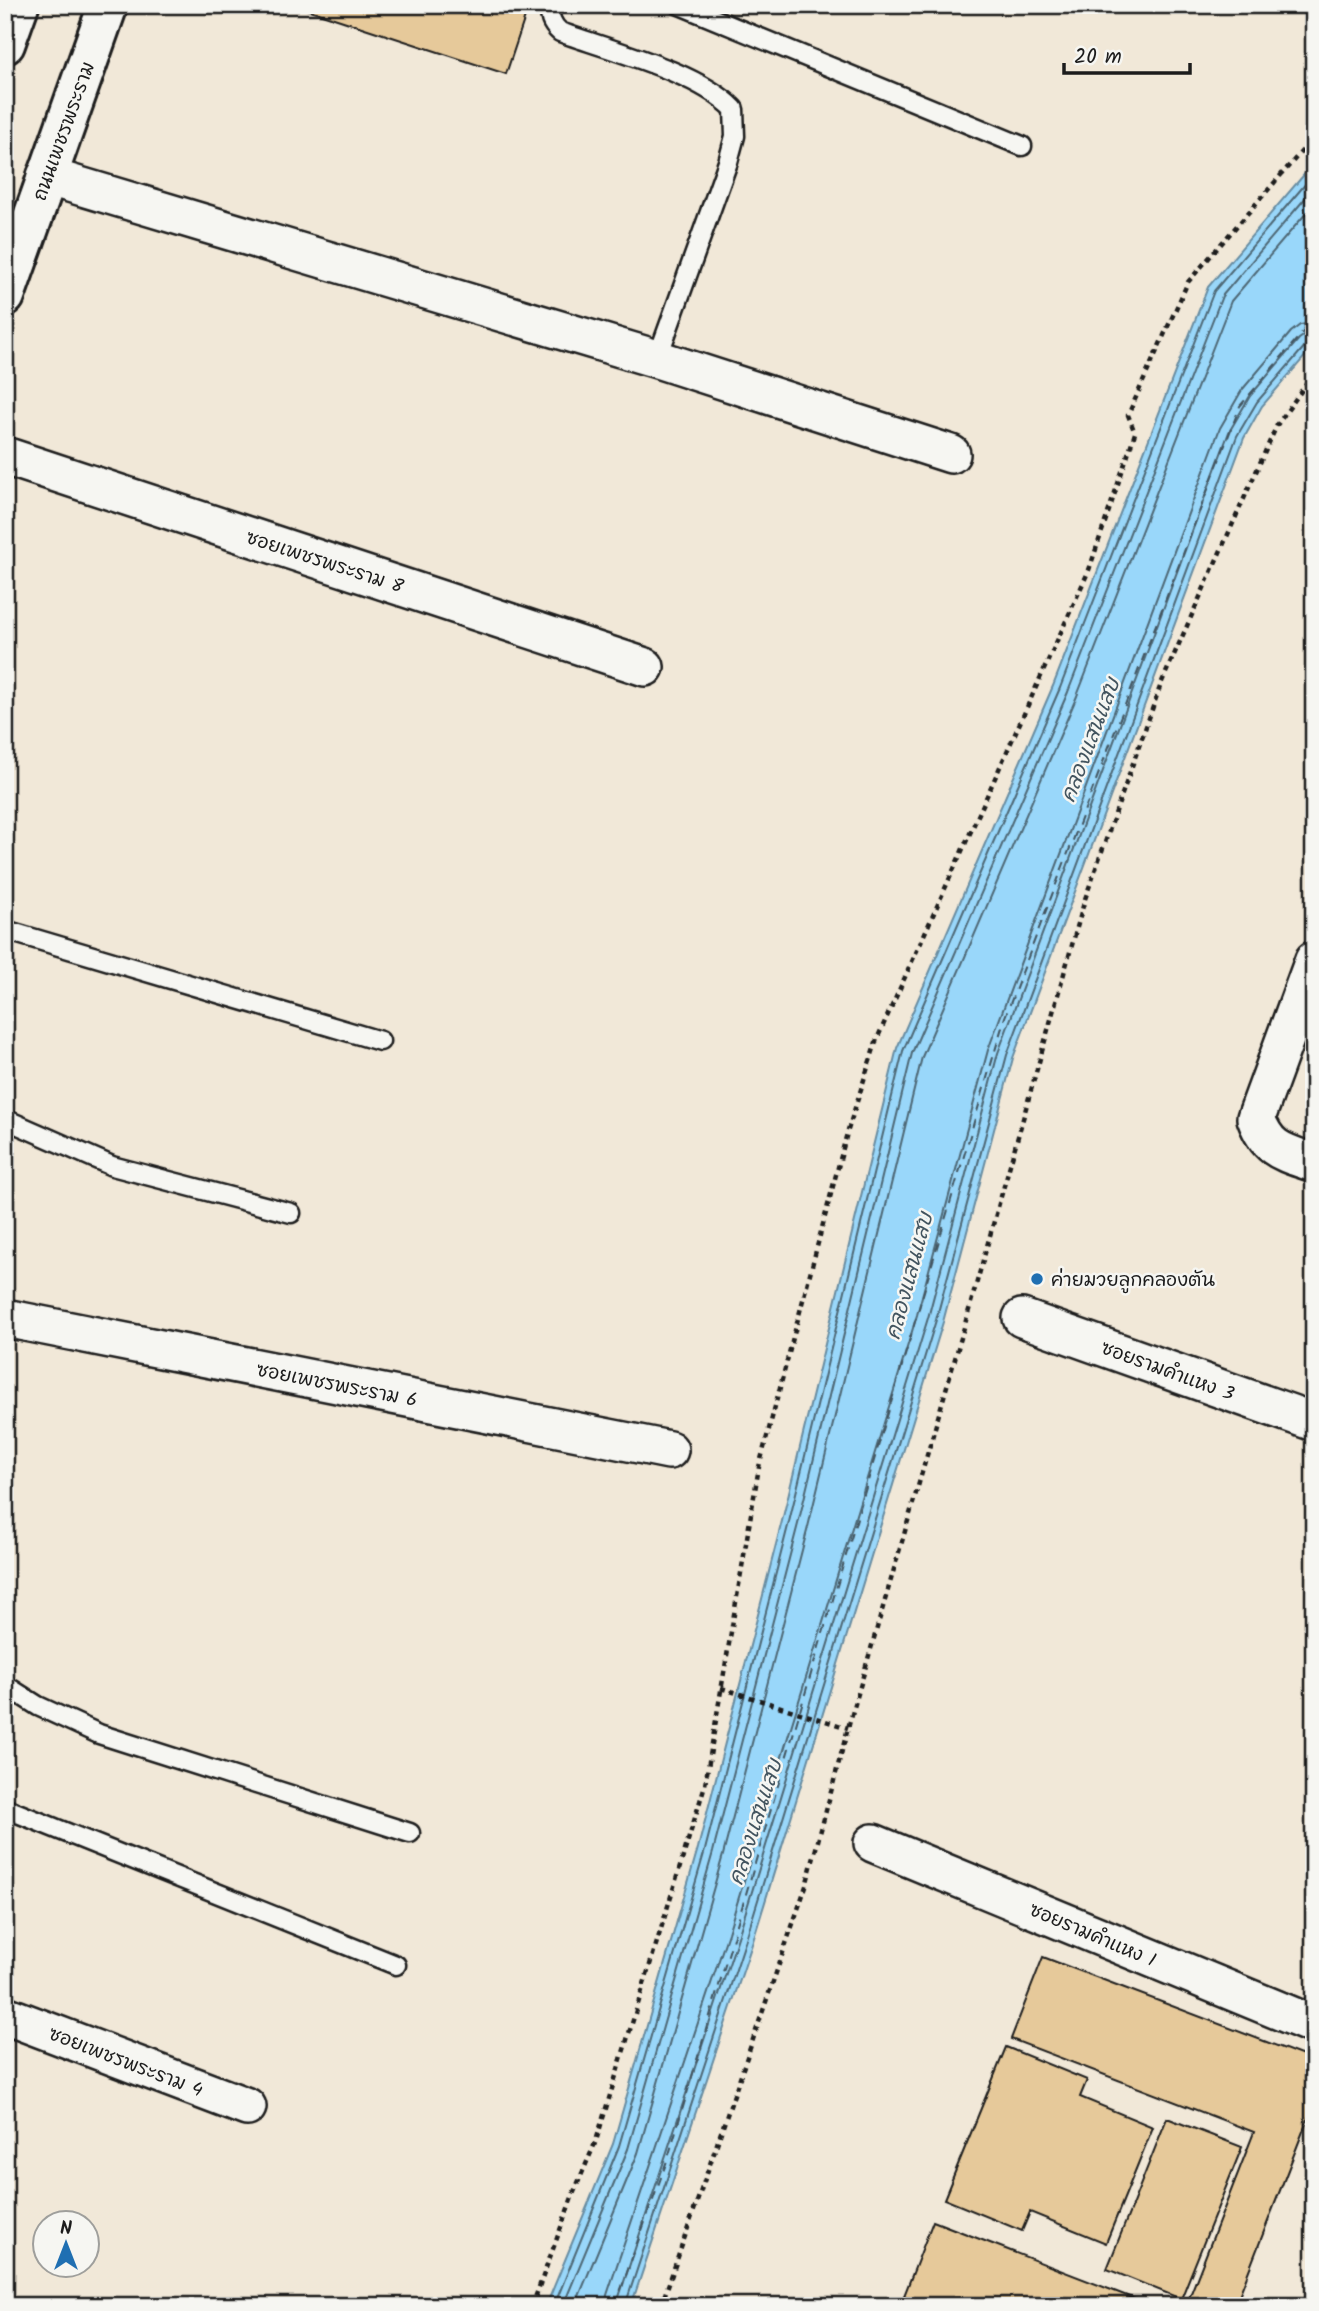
<svg xmlns="http://www.w3.org/2000/svg" width="1319" height="2311" viewBox="0 0 1319 2311" font-family="Kalam,'Playpen Sans Thai',sans-serif">
	<style>
		.water { fill: #99d7fa; stroke: #678ca1; stroke-width: 2 }
		.lines { fill: none; stroke-linecap: round; stroke-linejoin: round }
		.shore { stroke: #4e6775; stroke-width: 2 }
		.ferry { stroke: #42545f; stroke-width: 2; stroke-dasharray: 9 7; stroke-linecap: butt }
		.building { fill: #e6c99a; stroke: #1c1c1c; stroke-width: 2 }
		.service-casing { stroke: #1c1c1c; stroke-width: 23 }
		.minor-casing { stroke: #1c1c1c; stroke-width: 42 }
		.tertiary-casing { stroke: #1c1c1c; stroke-width: 44 }
		.path { stroke: #1c1c1c; stroke-width: 4.5; stroke-dasharray: 5 5; stroke-linecap: butt }
		.service { stroke: #f6f6f2; stroke-width: 18 }
		.minor { stroke: #f6f6f2; stroke-width: 37 }
		.tertiary { stroke: #f6f6f2; stroke-width: 38 }
		.poi-dot { fill: #1f6fb2; stroke: #f6f6f2; stroke-width: 2.5 }
		.labels { text-anchor: middle; stroke-width: 5; stroke-linejoin: round; paint-order: stroke }
		.street-label { font-size: 19px; fill: #1c1c1c; stroke: #f6f6f2 }
		.poi-label { font-size: 19px; fill: #1c1c1c; stroke: #f6f6f2; text-anchor: start }
		.water-label { font-size: 21px; font-style: italic; fill: #42545f; stroke: #f6f6f2 }
	</style>
	<rect width="100%" height="100%" fill="#f1e8d8"/>
	<filter id="ink" filterUnits="userSpaceOnUse"><feTurbulence type="fractalNoise" baseFrequency=".0143" numOctaves="2"/><feDisplacementMap in="SourceGraphic" scale="14" xChannelSelector="R" yChannelSelector="G"/><feConvolveMatrix kernelMatrix="1 2 1 2 8 2 1 2 1" color-interpolation-filters="sRGB"/></filter>
	<g filter="url(#ink)">
		<path class="water" d="M1314 163V346L1262 406 1244 438 1013 1058 943 1322 753 1941 631 2306H546L613 2144 698 1848 782 1521 897 1048 1053 686 1208 287Z"/>
		<g class="lines">
			<path class="shore" d="M554 2306 619 2146 705 1850 789 1522 903 1051 1060 688 1214 291 1314 174
				M563 2306 628 2149 713 1852 798 1524 912 1053 1068 692 1222 296 1314 188
				M575 2306 638 2153 723 1855 808 1527 922 1057 1077 696 1231 301 1314 204
				M606 2306 607 2295 728 1933 917 1315 988 1050 1220 428 1242 390 1291 332 1300 325 1314 323
				M616 2306 738 1937 928 1318 998 1053 1229 432 1250 396 1299 339 1306 334 1314 333
				M625 2306 746 1939 936 1320 1007 1055 1237 436 1257 402 1306 345 1314 342"/>
			<path class="ferry" d="M615 2306 668 2158 1005 1017 1240 406 1314 319"/>
		</g>
		<path class="building" d="M294 5H529L506 74Z
			M1043 1957 1314 2060V2103L1235 2306H1186L1254 2132 1011 2039Z
			M1006 2047 1087 2080 1080 2097 1153 2127 1106 2243 1030 2212 1022 2231 944 2199Z
			M1167 2118 1242 2147 1181 2299 1107 2269Z
			M933 2221 1153 2306H930L904 2296Z
			M1274 2299 1292 2306H1271Z"/>
		<g class="lines">
			<defs>
				<path id="service" d="M550 5C549 17 551 24 560 32 610 50 698 72 734 109L735 136 728 162 657 359
					M680 5 1022 146
					M5 930 380 1041
					M5 1119 112 1166 291 1213
					M5 1685 38 1706 99 1734 410 1833
					M5 1808 396 1965"/>
				<path id="minor" d="M46 176 657 359 951 454
					M5 456 645 667
					M1314 960 1256 1118C1268 1151 1283 1152 1314 1163
					M5 1318 669 1450
					M1022 1318 1314 1422
					M873 1843 1314 2025
					M5 2015 247 2107"/>
				<path id="tertiary" d="M5 44 19 5
					M5 296 108 5"/>
			</defs>
			<use href="#service" class="service-casing"/>
			<use href="#minor" class="minor-casing"/>
			<use href="#tertiary" class="tertiary-casing"/>
			<path class="path" d="M721 1688 848 1728
				M532 2306 574 2192 596 2141 705 1785 759 1467 847 1133 877 1039 1089 570 1135 433 1128 415 1188 282 1314 137
				M661 2306 806 1886 848 1728 965 1324 1085 899 1161 684 1277 425 1314 373"/>
			<use href="#service" class="service"/>
			<use href="#minor" class="minor"/>
			<use href="#tertiary" class="tertiary"/>
		</g>
	</g>
	<circle class="poi-dot" cx="1037" cy="1279" r="7"/>
	<g class="labels">
		<g class="street-label">
			<text transform="translate(63 131) rotate(-70)" y="7">ถนนเพชรพระราม</text>
			<text transform="translate(325 561) rotate(18)" y="7">ซอยเพชรพระราม 8</text>
			<text transform="translate(1168 1370) rotate(20)" y="7">ซอยรามคำแหง 3</text>
			<text transform="translate(337 1384) rotate(11)" y="7">ซอยเพชรพระราม 6</text>
			<text transform="translate(1093 1934) rotate(23)" y="7">ซอยรามคำแหง 1</text>
			<text transform="translate(126 2061) rotate(21)" y="7">ซอยเพชรพระราม 4</text>
		</g>
		<g class="poi-label">
			<text x="1051" y="1286">ค่ายมวยลูกคลองตัน</text>
		</g>
		<g class="water-label">
			<text transform="translate(1090 740) rotate(-69)" y="7">คลองแสนแสบ</text>
			<text transform="translate(909 1276) rotate(-75)" y="7">คลองแสนแสบ</text>
			<text transform="translate(755 1822) rotate(-72)" y="7">คลองแสนแสบ</text>
		</g>
	</g>
	<rect width="1319" height="2311" fill="none" stroke="#f6f6f2" stroke-width="28"/>
	<rect x="14" y="14" width="1291" height="2283" fill="none" stroke="#1c1c1c" stroke-width="2.5" filter="url(#ink)"/>
	<g transform="translate(66 2244)"><circle r="33" fill="#f6f6f2" stroke="#9f9f9c" stroke-width="2"/>
	<path d="M0-5L12 26L0 18L-12 26Z" fill="#1f6fb2"/>
	<text y="-10" font-size="19" font-weight="bold" text-anchor="middle" fill="#1c1c1c">N</text>
	</g>
	<path d="M1064 63v10h126v-10" fill="none" stroke="#1c1c1c" stroke-width="3.5"/>
	<text x="1074" y="63" font-size="21" fill="#1c1c1c" stroke="#f6f6f2" stroke-width="5" paint-order="stroke">20 m</text>
</svg>
